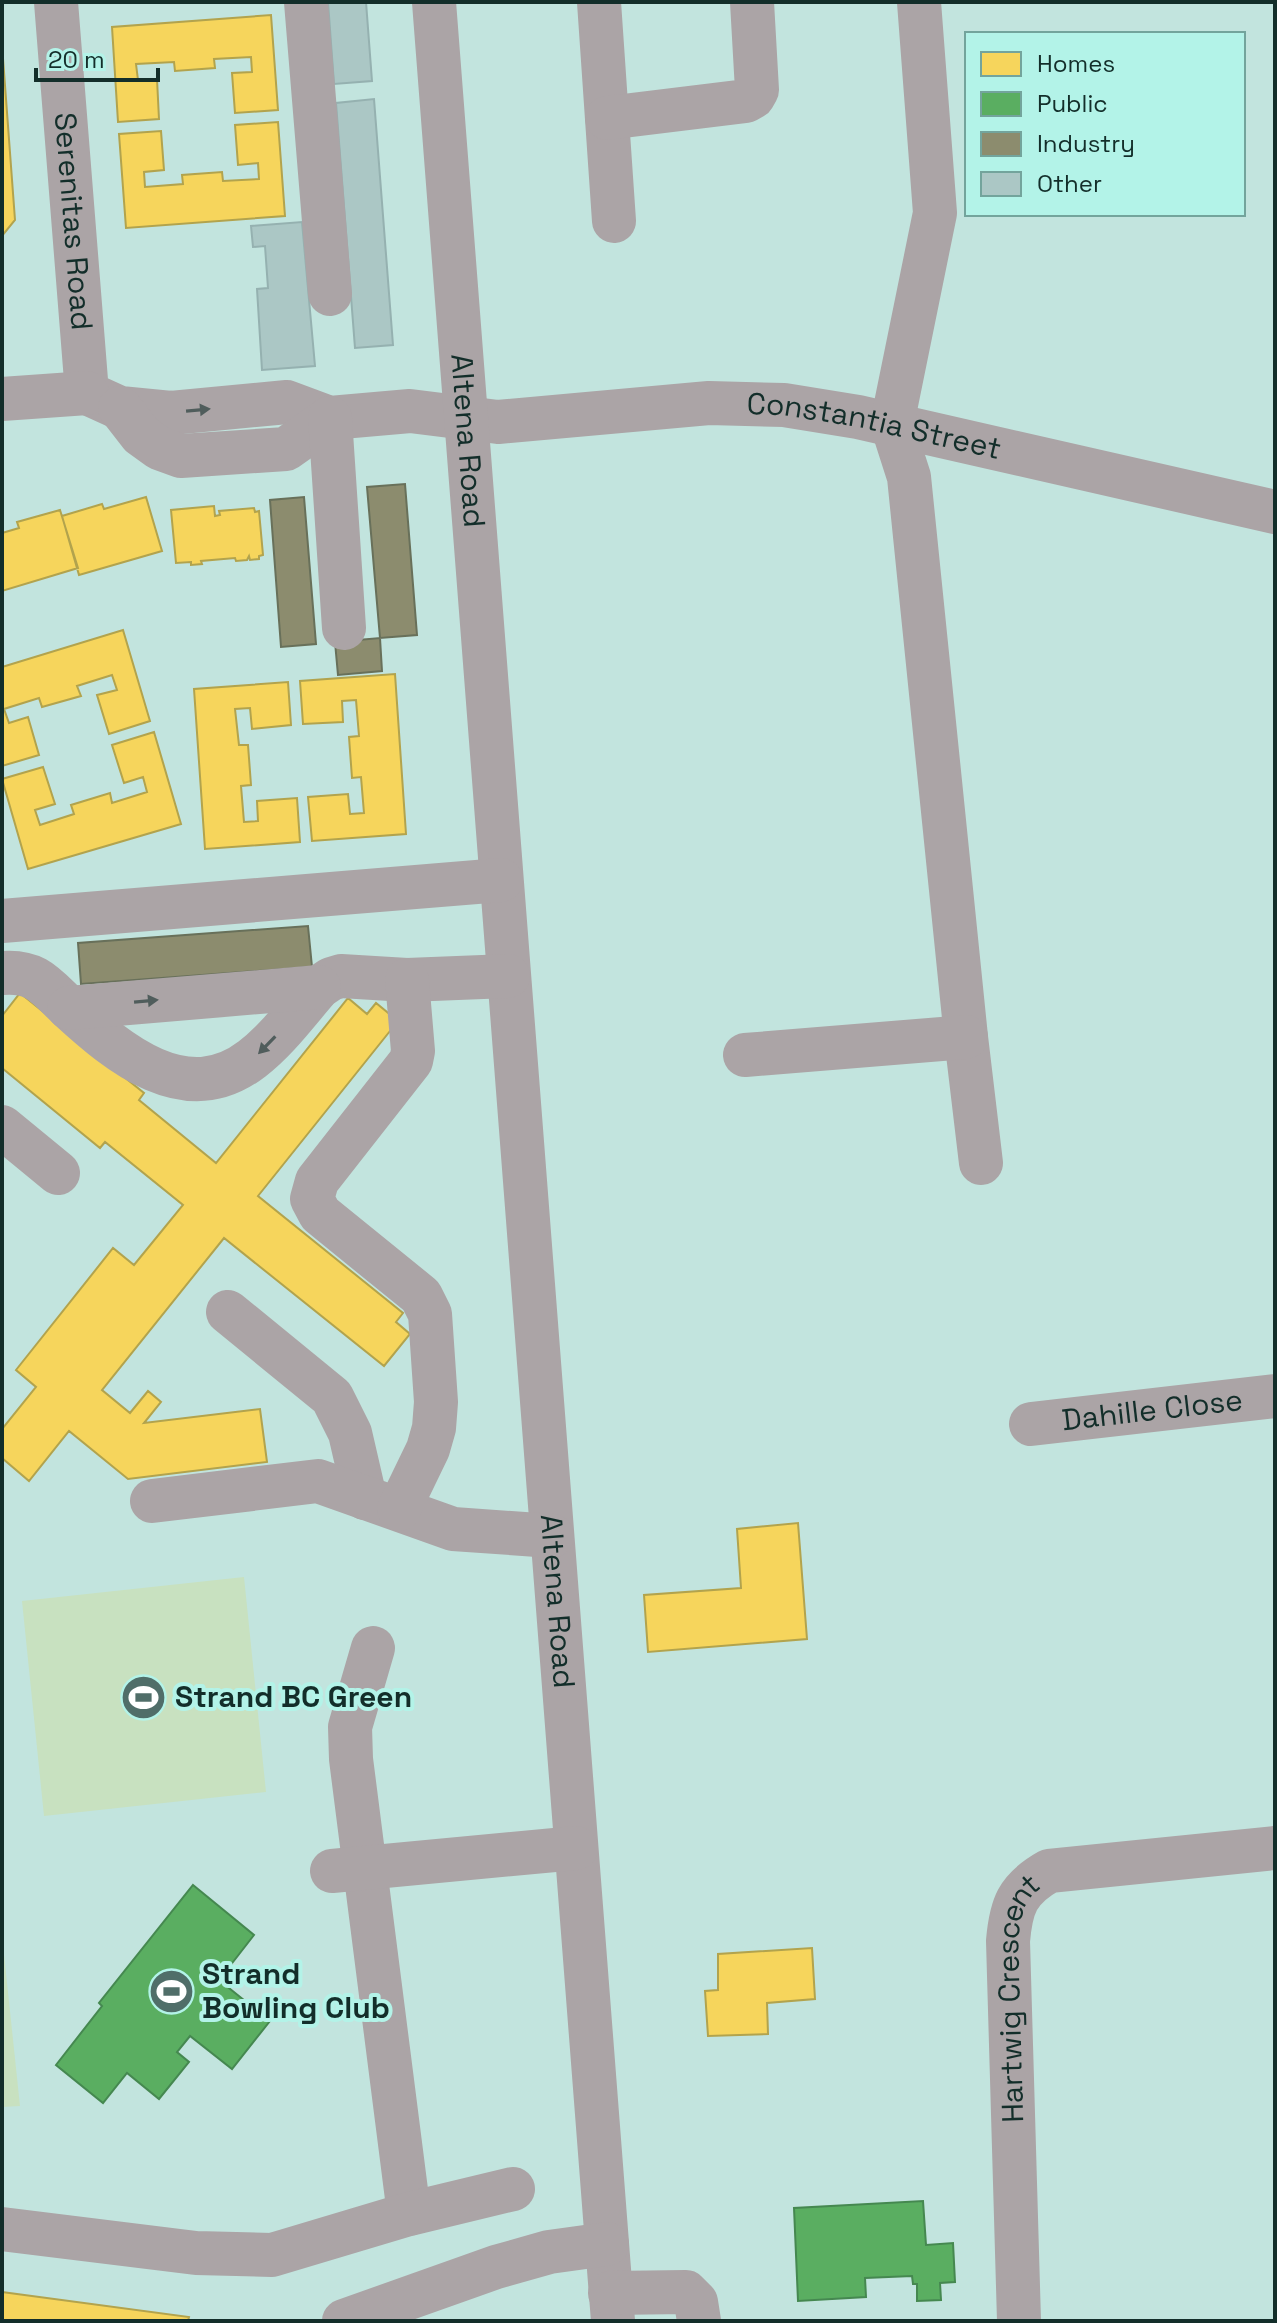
<svg xmlns="http://www.w3.org/2000/svg" width="1277" height="2323" viewBox="0 0 1277 2323" font-family="'Space Grotesk',sans-serif">
	<style>
		.green { fill: #c8e1c0 }
		.homes { fill: #f6d55c; stroke: #b2a34d; stroke-width: 2 }
		.public { fill: #5aae61; stroke: #458850; stroke-width: 2 }
		.industry { fill: #8c8c6e; stroke: #68705a; stroke-width: 2 }
		.building { fill: #abc7c5; stroke: #95b1b0; stroke-width: 2 }
		.lines { fill: none; stroke-linecap: round; stroke-linejoin: round }
		.minor { stroke: #aba4a6; stroke-width: 44 }
		.oneway { fill: #505d5c }
		.labels { text-anchor: middle; stroke-width: 8; stroke-linejoin: round; paint-order: stroke }
		.street-label { font-size: 30px; fill: #132e2a; stroke: #b3f3e8 }
		.poi-label { font-size: 30px; font-weight: bold; fill: #132e2a; stroke: #b3f3e8; text-anchor: start }
	</style>
	<rect width="100%" height="100%" fill="#c2e4de"/>
	<path class="green" d="M244 1577 266 1792 44 1816 22 1601Z
		M2 1935 20 2106 2 2107Z"/>
	<path class="homes" d="M271 15 278 110 235 113 232 73 252 72 251 57 214 59 215 68 175 71 174 62 136 64 138 80 157 79 159 119 118 122 112 27Z
		M2 45 15 220 2 236Z
		M278 122 285 216 126 228 119 134 161 131 164 170 144 172 145 187 183 184 182 175 222 172 223 181 259 179 258 163 238 165 235 125Z
		M146 497 162 551 79 575 62 516 102 504 104 509Z
		M214 506 215 516 220 515 219 511 254 508 255 512 259 511 263 555 259 556V559L250 560 249 556 247 560 236 561 235 558 201 561 202 564 191 565V562L176 563 171 510Z
		M60 510 78 568 2 591V533L19 528 17 522Z
		M123 630 150 721 109 734 97 695 117 690 112 675 77 686 81 696 42 707 39 698 4 709 9 723 28 717 39 755 2 766V667Z
		M395 674 406 834 312 841 308 797 348 794 350 814 364 813 361 777 352 778 349 737 359 736 356 700 342 701 343 722 303 724 300 681Z
		M288 682 291 725 252 729 250 708 235 709 239 745H248L251 785 241 786 244 822 258 821 257 801 297 798 300 842 205 849 194 689Z
		M154 732 181 824 28 869 2 779 43 767 55 804 35 810 40 825 74 814 71 805 110 793 112 803 147 792 143 777 124 783 112 745Z
		M20 993 144 1093 139 1100 216 1163 348 998 367 1014 376 1003 398 1021 258 1196 403 1313 396 1322 410 1334 384 1366 224 1238 102 1390 130 1413 148 1391 161 1402 144 1423 260 1409 267 1462 128 1479 69 1431 29 1481 2 1458V1429L36 1387 16 1370 113 1248 134 1265 183 1205 105 1142 100 1148 2 1068V1016Z
		M798 1523 807 1639 648 1652 644 1595 741 1588 737 1529Z
		M812 1948 815 1999 767 2003 768 2034 708 2036 705 1991 718 1990V1954Z
		M2 2292 189 2317 188 2321H2Z"/>
	<path class="public" d="M193 1885 254 1935 219 1980 270 2021 232 2069 190 2036 177 2052 189 2062 159 2099 127 2073 103 2103 56 2065 102 2006 99 2003Z
		M923 2201 926 2245 953 2243 955 2282 940 2283 941 2300 917 2301V2284H913L912 2276 865 2278 866 2297 798 2301 794 2208Z"/>
	<path class="industry" d="M405 484 417 635 380 638 367 487Z
		M304 497 316 644 281 647 270 500Z
		M380 638 382 671 338 675 335 642Z
		M308 926 312 967 81 984 78 943Z"/>
	<path class="building" d="M328 2H366L372 81 334 84Z
		M374 99 393 345 355 348 336 103Z
		M302 222 315 366 262 370 257 289 268 288 265 246 253 247 251 226Z"/>
	<g class="lines">
		<g class="minor">
			<path id="s1" d="M56 2 87 393 120 408 171 413 287 402 330 418 410 411 498 422 709 403 784 405 858 417 1275 512"/>
			<path d="M306 2 330 294"/>
			<path id="s2" d="M434 2 613 2321"/>
			<path d="M599 2 614 221"/>
			<path d="M919 2 935 213 892 424 909 477 966 1037 981 1163"/>
			<path d="M607 118 746 101 753 97 757 90 752 2"/>
			<path d="M2 399 87 393"/>
			<path d="M120 408 141 435 159 448 181 456 286 449 330 418"/>
			<path d="M330 418 344 628"/>
			<path d="M2 921 501 880"/>
			<path d="M2 973C36 970 46 986 69 1008 118 1053 186 1110 252 1059 277 1040 298 1011 319 987L331 979 341 976 407 980 508 976"/>
			<path d="M69 1008 319 987"/>
			<path d="M745 1055 966 1037"/>
			<path d="M2 1127 58 1173"/>
			<path d="M228 1312 332 1397 350 1433 365 1498"/>
			<path id="s3" d="M1031 1424 1275 1396"/>
			<path d="M152 1501 318 1481 453 1529 552 1536"/>
			<path d="M399 1509 428 1449 434 1428 436 1402 430 1314 421 1296 320 1214 312 1199 317 1181 411 1061 413 1051 407 980"/>
			<path d="M373 1648 350 1727 351 1759 409 2214"/>
			<path d="M332 1871 576 1848"/>
			<path d="M2 2229 196 2253 272 2255 409 2214 513 2189"/>
			<path d="M610 2293 686 2292 696 2302 699 2321"/>
			<path d="M344 2321 496 2267 549 2252 607 2244"/>
			<path id="s4" d="M1019 2321 1008 1941C1011 1906 1017 1889 1049 1871L1275 1848"/>
		</g>
	</g>
	<defs><path id="oneway-solid" d="M-6-.8H1V-3.2L6.5 0L1 3.2V.8H-6Z" transform="scale(2)"/></defs>
	<g class="oneway">
		<use href="#oneway-solid" transform="translate(198 410) rotate(-5)"/>
		<use href="#oneway-solid" transform="translate(146 1001) rotate(-5)"/>
		<use href="#oneway-solid" transform="translate(267 1045) rotate(134)"/>
	</g>
	<defs>
		<symbol id="stadium-disc" viewBox="-11 -11 22 22"><circle r="9.5" fill="#506e69" stroke="#b3f3e8"/><path d="M0-5a6.5 5 0 1 0 0 10a6.5 5 0 1 0 0-10ZM-3.5-1.8h7v3.6h-7Z" fill="#fff"/></symbol>
	</defs>
	<g fill-rule="evenodd">
		<use href="#stadium-disc" x="118" y="1672" width="51" height="51"/>
		<use href="#stadium-disc" x="146" y="1966" width="51" height="51"/>
	</g>
	<g class="labels">
		<g class="street-label">
			<text dy="10" stroke="none"><textPath href="#s1" startOffset="220">Serenitas Road</textPath></text>
			<text dy="10" stroke="none"><textPath href="#s1" startOffset="1190">Constantia Street</textPath></text>
			<text dy="10" stroke="none"><textPath href="#s2" startOffset="440">Altena Road</textPath></text>
			<text dy="10" stroke="none"><textPath href="#s3" startOffset="122">Dahille Close</textPath></text>
			<text dy="10" stroke="none"><textPath href="#s2" startOffset="1604">Altena Road</textPath></text>
			<text dy="10" stroke="none"><textPath href="#s4" startOffset="324">Hartwig Crescent</textPath></text>
		</g>
		<g class="poi-label">
			<text x="175" y="1707">Strand BC Green</text>
			<text x="202" y="1984">Strand<tspan x="202" dy="34">Bowling Club</tspan></text>
		</g>
	</g>
	<rect width="1277" height="2323" fill="none" stroke="#132e2a" stroke-width="8"/>
	<rect x="965" y="32" width="280" height="184" fill="#b3f3e8" stroke="#73a49c" stroke-width="2"/>
	<rect x="981" y="52" width="40" height="24" fill="#f6d55c" stroke="#73a49c" stroke-width="2"/>
	<text x="1037" y="72" font-size="24" fill="#132e2a">Homes</text>
	<rect x="981" y="92" width="40" height="24" fill="#5aae61" stroke="#73a49c" stroke-width="2"/>
	<text x="1037" y="112" font-size="24" fill="#132e2a">Public</text>
	<rect x="981" y="132" width="40" height="24" fill="#8c8c6e" stroke="#73a49c" stroke-width="2"/>
	<text x="1037" y="152" font-size="24" fill="#132e2a">Industry</text>
	<rect x="981" y="172" width="40" height="24" fill="#abc7c5" stroke="#73a49c" stroke-width="2"/>
	<text x="1037" y="192" font-size="24" fill="#132e2a">Other</text>
	<path d="M36 68v12h122v-12" fill="none" stroke="#132e2a" stroke-width="4"/>
	<text x="48" y="68" font-size="24" fill="#132e2a" stroke="#b3f3e8" stroke-width="6" paint-order="stroke">20 m</text>
</svg>
